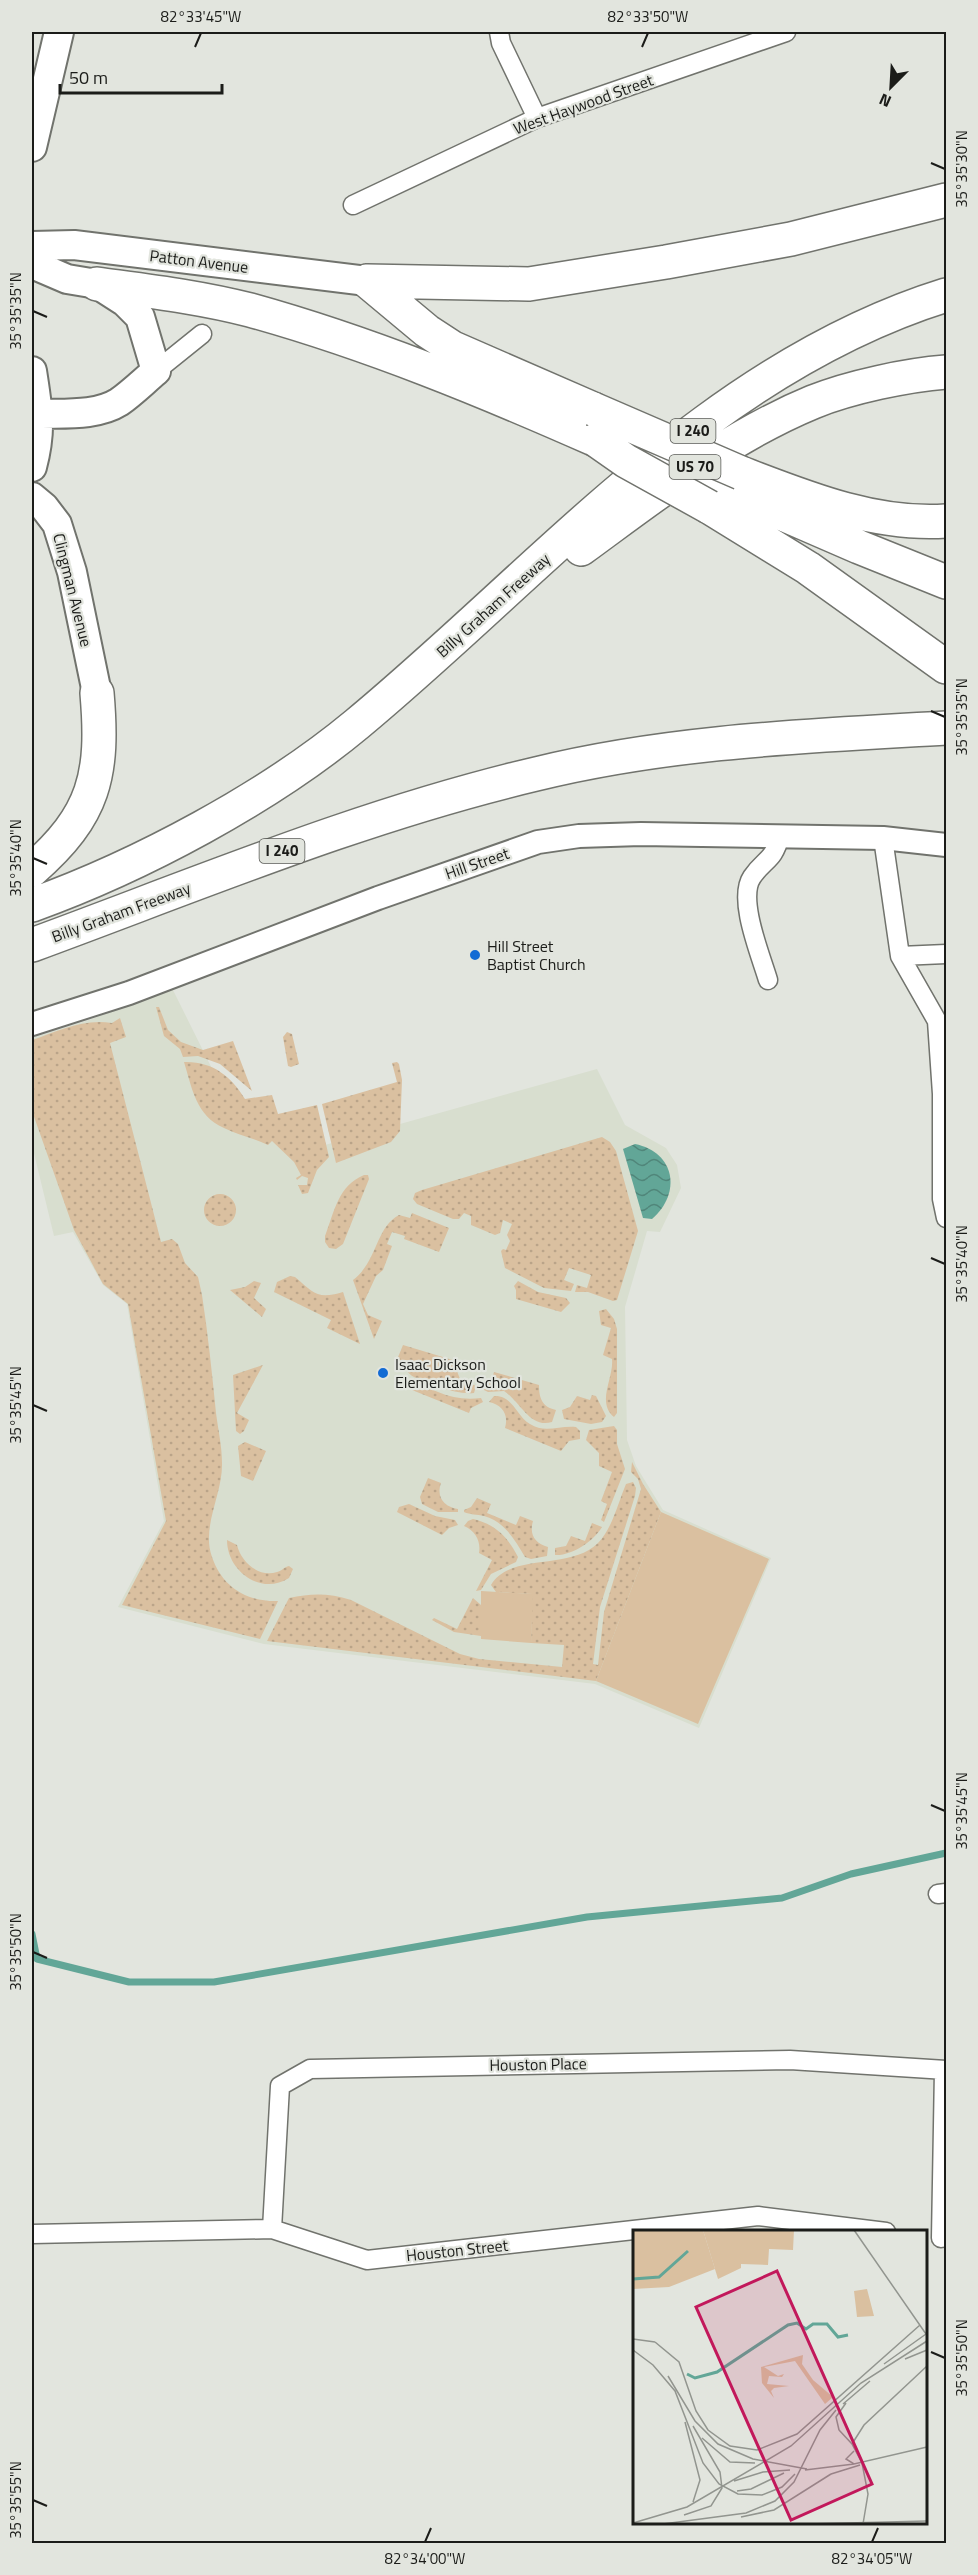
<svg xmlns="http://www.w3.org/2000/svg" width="978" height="2575" viewBox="0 0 978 2575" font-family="'Titillium Web',sans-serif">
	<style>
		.built { fill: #d8decf }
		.grass { fill: url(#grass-dots) }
		.garden { fill: #dac0a0 }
		.water { fill: url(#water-waves) }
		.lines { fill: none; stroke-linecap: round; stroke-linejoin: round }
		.stream { stroke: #62a697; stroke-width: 7 }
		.minor-casing { stroke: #71736d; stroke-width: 21 }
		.tertiary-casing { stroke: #71736d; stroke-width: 26 }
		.primary-casing { stroke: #71736d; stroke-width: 32 }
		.motorway-casing { stroke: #71736d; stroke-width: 36 }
		.minor { stroke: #fff; stroke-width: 18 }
		.tertiary { stroke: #fff; stroke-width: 22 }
		.primary { stroke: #fff; stroke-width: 28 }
		.motorway { stroke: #fff; stroke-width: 33 }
		.motorway-bridge-casing { stroke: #71736d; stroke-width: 36; stroke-linecap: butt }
		.motorway-bridge { stroke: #fff; stroke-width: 33 }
		.ticks { fill: none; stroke: #1b1c19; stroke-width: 2 }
		.poi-dot { fill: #136bd4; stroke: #e2e5de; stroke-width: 2 }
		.labels { text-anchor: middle; stroke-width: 4.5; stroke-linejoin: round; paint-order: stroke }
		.shield { fill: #e2e5de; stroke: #575854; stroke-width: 1.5 }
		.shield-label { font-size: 15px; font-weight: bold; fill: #1b1c19 }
		.street-label { font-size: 16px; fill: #1b1c19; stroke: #e2e5de }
		.poi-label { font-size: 16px; fill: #1b1c19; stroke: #e2e5de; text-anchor: start }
		.inset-river { fill: none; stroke: #62a697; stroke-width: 3 }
		.inset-road { fill: none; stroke: #92958f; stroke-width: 1.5 }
		.view { fill: #c2185b; fill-opacity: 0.15; stroke: #c2185b; stroke-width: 3 }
		.inset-edge { fill: none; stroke: #1b1c19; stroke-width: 3 }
		.neatline { fill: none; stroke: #1b1c19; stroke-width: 2 }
		.ticks-label { font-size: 15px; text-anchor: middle; fill: #1b1c19 }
	</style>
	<defs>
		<pattern id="grass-dots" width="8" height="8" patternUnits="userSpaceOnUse" patternTransform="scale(1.5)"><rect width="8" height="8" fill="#dac0a0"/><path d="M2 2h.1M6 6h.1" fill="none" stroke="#baa489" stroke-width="1.8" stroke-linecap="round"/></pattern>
		<pattern id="water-waves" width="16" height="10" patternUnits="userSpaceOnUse" patternTransform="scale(1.5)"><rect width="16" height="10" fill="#62a697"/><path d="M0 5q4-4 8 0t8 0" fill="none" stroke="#50867a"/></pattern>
	</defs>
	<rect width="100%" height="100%" fill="#e2e5de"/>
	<path class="built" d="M172 988 233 1111 307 1150 597 1069 625 1125 666 1148 677 1165 681 1188 660 1232 647 1231 625 1307 627 1440 636 1466 663 1510 771 1558 699 1728 595 1684 264 1644 118 1607 164 1521 127 1304 103 1285 73 1232 54 1236 32 1145V1038L92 1019Z"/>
	<path class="grass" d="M156 1007H159L168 1030 181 1042 203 1050 233 1041 252 1091 220 1064 198 1056 183 1057 180 1049 164 1036Z
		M120 1018 126 1037 110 1043 161 1242 172 1239 178 1244 185 1263 198 1277 202 1295C208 1334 212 1373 216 1413 218 1429 222 1446 222 1463 223 1494 201 1527 212 1557 222 1587 247 1602 278 1601L260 1639 122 1605 166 1521 128 1304 103 1284 74 1230 32 1111V1040C58 1031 84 1018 112 1023Z
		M287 1032 292 1034 299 1064 291 1067 288 1066 283 1037Z
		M184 1062C212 1061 231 1076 245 1099L272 1095 278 1114 317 1105 329 1157 317 1170 308 1193 302 1194 298 1185H307L308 1178 302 1176 297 1180 296 1178 301 1175 294 1162 272 1141 268 1145C254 1138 238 1135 224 1128 196 1116 192 1088 184 1062Z
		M397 1062 399 1064 402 1080 400 1131 391 1142 336 1163 322 1104 397 1082 392 1063Z
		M602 1137 610 1142 616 1151 638 1231 617 1300 613 1301 588 1292H575L577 1285 587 1288 591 1275 569 1268 564 1280 574 1284 571 1291 544 1288 505 1268 501 1251 503 1249 506 1250 510 1241 507 1235 512 1224 503 1220 500 1233 495 1235 471 1225V1216L464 1213 459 1219H453L417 1204 413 1199 415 1193 422 1190Z
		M364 1175H368L369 1179 343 1244 336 1249 329 1248 325 1242V1236C335 1210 338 1186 364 1175Z
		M204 1210a16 16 0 1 1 32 0a16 16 0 1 1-32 0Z
		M412 1213 449 1228 439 1252 404 1239 405 1236 392 1232 387 1244 392 1246 383 1270 376 1276 363 1304 368 1315 382 1321 374 1339 353 1280C378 1261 375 1228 399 1215L410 1218Z
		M290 1276 295 1277C314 1293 317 1300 343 1292L360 1344 327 1328 331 1320 274 1292 277 1282Z
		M254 1281 261 1283 254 1298 266 1309 262 1317 230 1290 245 1287Z
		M518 1281 538 1292 566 1298 570 1303 561 1312 516 1299V1290L514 1286Z
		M606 1309 614 1319 617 1329V1413L614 1417C596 1402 614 1378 612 1359L603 1355 611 1328 601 1325 599 1311Z
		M403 1345 456 1361 455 1366 460 1379 476 1386 474 1393C454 1395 432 1384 414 1377 408 1374 404 1366 396 1362Z
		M263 1365 237 1413 249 1420 244 1431 240 1434 236 1431 233 1375Z
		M494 1372 539 1385C539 1398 542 1407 556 1410L552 1422C530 1429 520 1401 504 1391L488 1392 484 1390 482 1385 492 1378Z
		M416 1383C423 1383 430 1389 438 1392 452 1398 466 1400 481 1398L483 1402 471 1408 469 1413 412 1390Z
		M592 1395 596 1396 606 1416 602 1422 591 1424 564 1419 562 1410 570 1407 577 1396 590 1400Z
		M494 1396C513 1395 516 1416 530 1424 545 1434 560 1425 576 1427L580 1431V1439L569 1441 561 1451 505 1428C509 1414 502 1405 489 1402Z
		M614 1426 617 1430V1444L625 1469 604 1522 601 1520 607 1504 601 1501 612 1472 599 1466V1453L586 1440 589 1430Z
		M245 1442 266 1451 253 1481 241 1476 238 1446Z
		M632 1462 643 1484 661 1512 596 1681 267 1641 289 1598C312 1593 329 1593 351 1600L460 1654 479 1659 562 1667 564 1645 531 1643 532 1594 496 1592 491 1585C510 1552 570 1571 598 1543 612 1529 618 1503 626 1484L633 1482 636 1488 635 1496 600 1607 593 1664 598 1665 604 1612 641 1489 638 1479 631 1472Z
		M428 1478 441 1483C436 1497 444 1507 458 1509V1512H438L422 1504 420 1497Z
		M477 1498 491 1504 487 1513 516 1525 520 1516 533 1521C529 1535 535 1543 548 1547L547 1556 531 1559 525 1557C515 1540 505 1522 484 1516 477 1514 470 1515 464 1512V1510L471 1507Z
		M409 1504 435 1516 455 1520 458 1525 449 1528 442 1535 397 1512 399 1507Z
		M473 1519C495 1524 508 1537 518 1557L516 1562 491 1574 481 1590 476 1591 492 1560 479 1553C481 1542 476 1531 464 1526L468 1521Z
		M592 1523 602 1527C594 1541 572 1556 555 1555V1548L566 1546 571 1536 585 1541Z
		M227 1540 237 1545C241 1562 259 1578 277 1572 282 1571 284 1567 289 1566L293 1569 289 1578C261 1596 227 1571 227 1540Z
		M473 1598 481 1605V1636L454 1632 432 1620 434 1618 457 1629Z"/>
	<path class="garden" d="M661 1512 769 1559 698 1724 596 1681Z
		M481 1591 533 1594 531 1643 481 1639Z"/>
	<path class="water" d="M635 1144C675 1152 682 1193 652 1219L643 1218 623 1149Z"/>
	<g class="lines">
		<path class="stream" d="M32 1934 37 1959 129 1982H214L587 1917 782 1898 851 1874 946 1853"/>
		<defs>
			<path id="minor" d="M499 32 501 43 537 118
				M353 205 537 118 786 32
				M156 371 202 334
				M883 838 900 956 937 1021 942 1094V1199L946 1218
				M900 956 946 954
				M768 980C761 956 737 899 752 877 765 858 773 862 780 836
				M938 1894 946 1893
				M272 2229 280 2086 310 2069 790 2060 946 2070
				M32 2234 272 2229 367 2260 758 2216 886 2232
				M941 2238 944 2070"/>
			<path id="tertiary" d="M32 1024 129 993 378 898 538 842 579 836 641 834 883 838 946 845"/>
			<path id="primary" d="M32 147 59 32
				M32 246 74 245 367 281
				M32 264 67 279 97 284 125 302 140 317 156 371C144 381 132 393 119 402 97 416 64 413 39 414
				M32 371C38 410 42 429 32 467
				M32 497 44 507 57 524 72 572 97 693"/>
			<path id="motorway" d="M367 281 529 284 666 262 791 239 946 200
				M367 281 427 331 453 348 593 409
				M97 284C148 291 200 297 250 310 369 343 483 390 596 440
				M741 473C806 498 875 526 946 521
				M716 485 859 547 946 582
				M709 507 808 568 946 667
				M581 549C655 495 728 437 813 402 850 387 907 375 946 372
				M32 870C95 815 104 775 97 693
				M32 905C140 866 268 798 357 724 543 570 708 369 946 295
				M32 945C198 884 362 815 536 774 670 741 809 736 946 728"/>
		</defs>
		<use href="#minor" class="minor-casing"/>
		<use href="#tertiary" class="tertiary-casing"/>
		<use href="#primary" class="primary-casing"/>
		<use href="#motorway" class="motorway-casing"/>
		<use href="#minor" class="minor"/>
		<use href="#tertiary" class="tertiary"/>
		<use href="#primary" class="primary"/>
		<use href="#motorway" class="motorway"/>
		<defs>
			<path id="motorway-bridge" d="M593 409 741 473
				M596 440 626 461 709 507"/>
		</defs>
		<use href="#motorway-bridge" class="motorway-bridge-casing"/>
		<use href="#motorway-bridge" class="motorway-bridge"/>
	</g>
	<path class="ticks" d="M195 47 201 33M642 47 648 33M931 163 945 169M33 311 47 317M931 711 945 717M33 858 47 864M931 1258 945 1264M33 1405 47 1411M931 1805 945 1811M33 1952 47 1958M931 2352 945 2358M33 2500 47 2506M425 2542 431 2528M872 2542 878 2528"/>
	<g class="poi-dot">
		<circle cx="475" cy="955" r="6"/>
		<circle cx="383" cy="1373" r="6"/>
	</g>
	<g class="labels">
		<g class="shield">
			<rect x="670.5" y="419" width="45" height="24" rx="4.5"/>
			<rect x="669.5" y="455" width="51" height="24" rx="4.5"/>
			<rect x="259.5" y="839" width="45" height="24" rx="4.5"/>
		</g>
		<g class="shield-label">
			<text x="693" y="436">I 240</text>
			<text x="695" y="472">US 70</text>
			<text x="282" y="856">I 240</text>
		</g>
		<g class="street-label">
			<text transform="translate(583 104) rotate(-20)" y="6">West Haywood Street</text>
			<text transform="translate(199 261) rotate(7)" y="6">Patton Avenue</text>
			<text transform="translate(73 590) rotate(76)" y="6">Clingman Avenue</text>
			<text transform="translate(493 605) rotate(-42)" y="6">Billy Graham Freeway</text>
			<text transform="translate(477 863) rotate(-19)" y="6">Hill Street</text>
			<text transform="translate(121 912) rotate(-20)" y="6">Billy Graham Freeway</text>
			<text transform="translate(538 2064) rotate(-1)" y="6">Houston Place</text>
			<text transform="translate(457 2250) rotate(-6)" y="6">Houston Street</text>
		</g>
		<g class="poi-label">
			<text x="487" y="952">Hill Street<tspan x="487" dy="18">Baptist Church</tspan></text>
			<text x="395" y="1370">Isaac Dickson<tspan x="395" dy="18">Elementary School</tspan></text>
		</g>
	</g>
	<g transform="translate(633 2230)">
		<rect width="294" height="294" fill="#e2e5de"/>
		<path d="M70 0H161L160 20 136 19 135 35 108 34V38L85 49ZM234 59 241 86 224 87 221 61ZM170 125 169 134 180 150 200 167 192 174 162 131 131 137 145 146 151 144 149 147 136 146 134 154 156 156 141 158 138 161 141 168 129 153 128 137Z" fill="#dac0a0"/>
		<path d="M0 0H70L82 39 36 57 0 59Z" fill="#dac0a0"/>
		<path class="inset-river" d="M0 49 26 47 55 21M54 144 62 148 84 142 155 95 164 93 173 99 180 94H194L205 107 215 105"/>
		<path class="inset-road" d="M221 0 293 104M0 109 22 112M22 112 46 132 63 181 75 200 97 216 124 220 164 204 287 95M0 120 20 135 42 161 70 233 86 254 105 264 129 265 149 257 162 244M272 129 294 120M251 134 293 104M35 146 62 191 85 214 120 229 174 239M210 174 237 151M52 192 67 250 60 272M206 200 219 214 229 233 235 264 230 294M206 200 203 187 213 173M69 208 97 232 122 233M219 214 231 195 294 136M221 221 213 229 221 234 294 217M172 240 221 234M198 244 227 235M101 251 130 242 157 240M104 261 118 259 151 243M51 285 78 276 89 258 87 242 60 196M108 287 141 280 198 244M0 293 54 277 158 216 228 153 294 111M30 294 113 283 142 271 161 252 187 200 203 180M174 294 294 291"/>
		<path class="view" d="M144 41 239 254 158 290 63 77Z"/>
		<rect width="294" height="294" class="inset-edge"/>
	</g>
	<rect width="978" height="2575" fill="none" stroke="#e2e5de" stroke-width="66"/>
	<g transform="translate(891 87) rotate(204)" stroke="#e2e5de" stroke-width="4.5" paint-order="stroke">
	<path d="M0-4.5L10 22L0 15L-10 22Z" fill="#1b1c19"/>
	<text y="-9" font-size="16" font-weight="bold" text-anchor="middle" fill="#1b1c19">N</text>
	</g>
	<path d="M60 84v9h162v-9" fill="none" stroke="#1b1c19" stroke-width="3"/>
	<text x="69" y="84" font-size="18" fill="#1b1c19" stroke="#e2e5de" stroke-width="4.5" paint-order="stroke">50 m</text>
	<rect x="33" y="33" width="912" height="2509" class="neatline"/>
	<g class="ticks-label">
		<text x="201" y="22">82°33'45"W</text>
		<text x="648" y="22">82°33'50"W</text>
		<text transform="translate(962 169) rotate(-90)" y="5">35°35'30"N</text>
		<text transform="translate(16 311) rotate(-90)" y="5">35°35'35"N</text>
		<text transform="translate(962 717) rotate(-90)" y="5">35°35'35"N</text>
		<text transform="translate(16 858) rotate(-90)" y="5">35°35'40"N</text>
		<text transform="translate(962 1264) rotate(-90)" y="5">35°35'40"N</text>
		<text transform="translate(16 1405) rotate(-90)" y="5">35°35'45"N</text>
		<text transform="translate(962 1811) rotate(-90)" y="5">35°35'45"N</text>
		<text transform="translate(16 1952) rotate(-90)" y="5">35°35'50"N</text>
		<text transform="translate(962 2358) rotate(-90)" y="5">35°35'50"N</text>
		<text transform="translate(16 2500) rotate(-90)" y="5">35°35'55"N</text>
		<text x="425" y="2564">82°34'00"W</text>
		<text x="872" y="2564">82°34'05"W</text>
	</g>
</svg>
